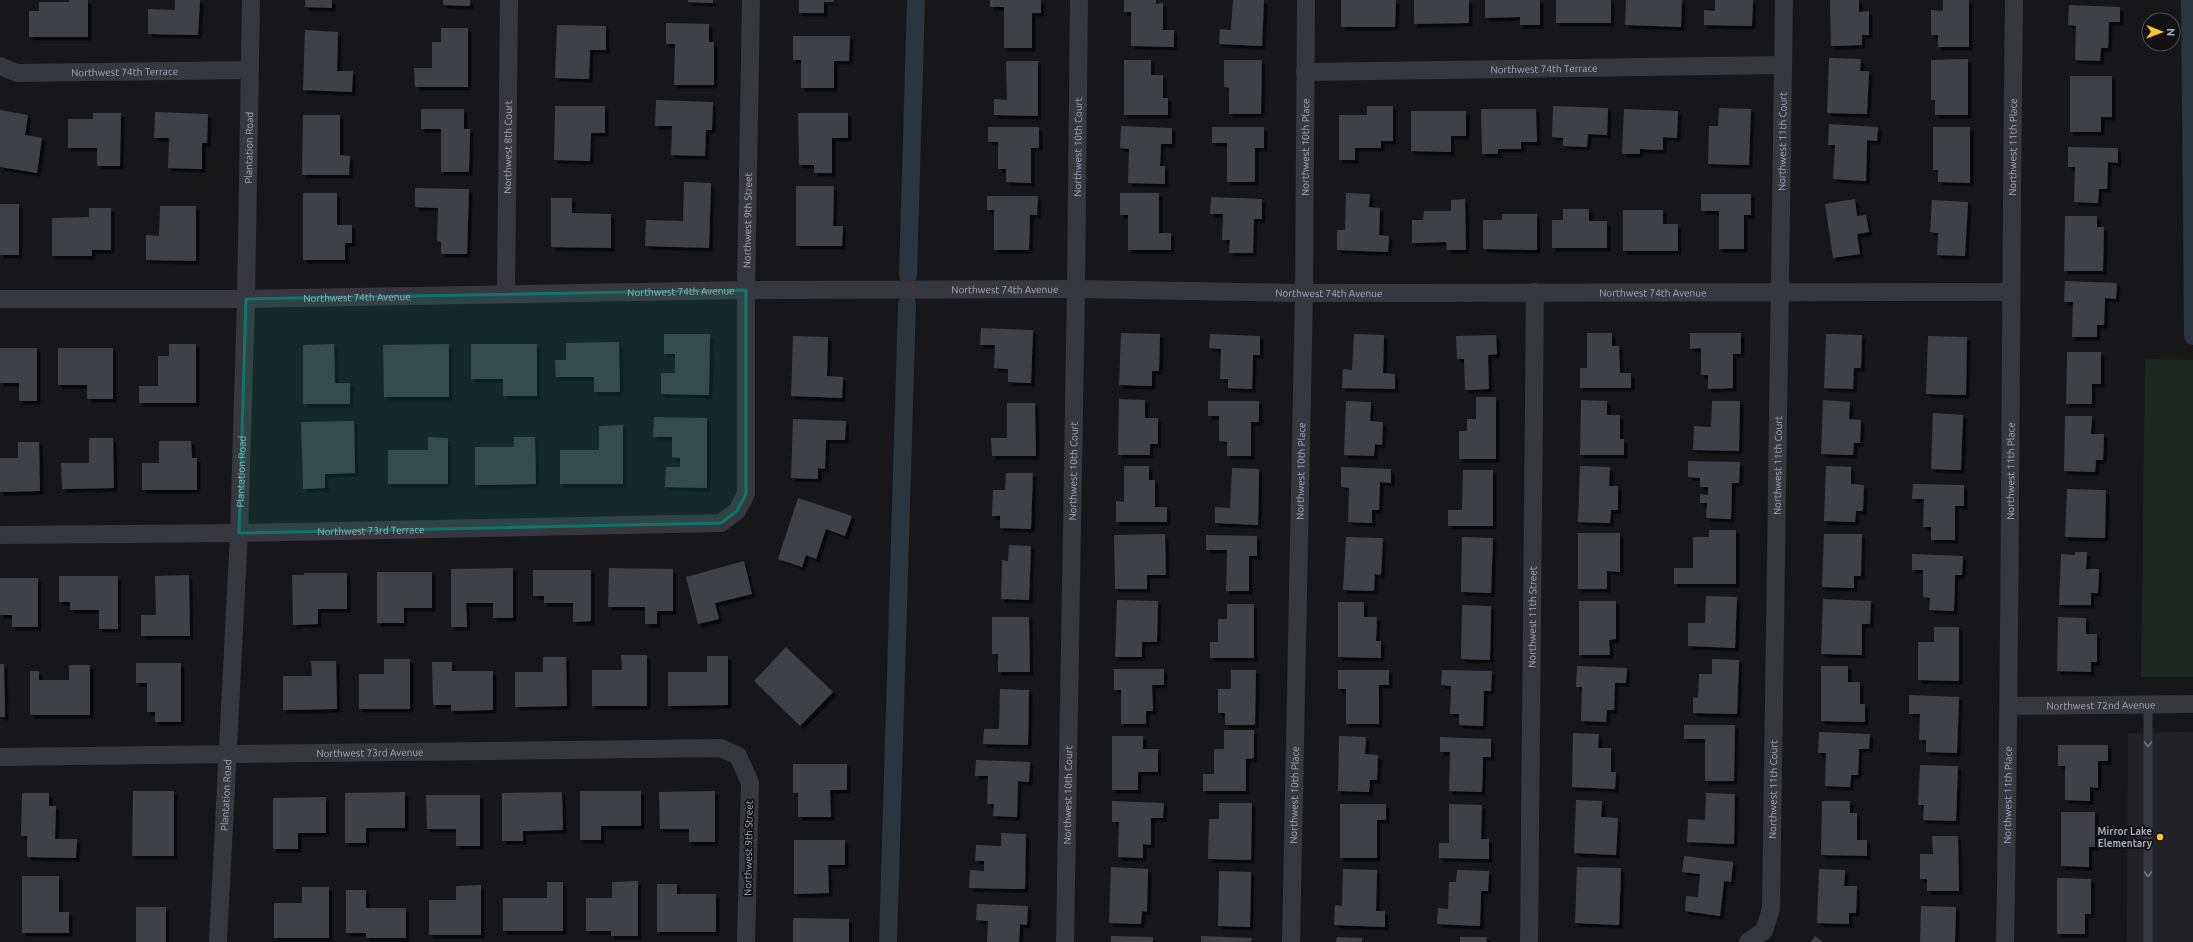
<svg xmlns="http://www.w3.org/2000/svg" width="2193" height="942" viewBox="0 0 2193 942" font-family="Ubuntu,sans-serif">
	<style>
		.built { fill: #232226 }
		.green { fill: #1e2720 }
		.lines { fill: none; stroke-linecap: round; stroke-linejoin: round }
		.canal { stroke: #2b353e; stroke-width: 18 }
		.building { fill: #404146; filter: url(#shadow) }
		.service { stroke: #37383e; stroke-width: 9 }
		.minor { stroke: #37383e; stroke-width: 18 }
		.oneway { stroke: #757882 }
		.marked { fill: #0f766e; fill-opacity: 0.2; stroke: #0f766e; stroke-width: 3; stroke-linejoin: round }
		.poi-dot { fill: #ffc428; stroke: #121114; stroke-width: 1.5 }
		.labels { text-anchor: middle; stroke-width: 3.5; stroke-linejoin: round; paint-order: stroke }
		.street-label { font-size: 10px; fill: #a7acba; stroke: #121114 }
		.poi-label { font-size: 10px; font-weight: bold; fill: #a7acba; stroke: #121114; text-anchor: end }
	</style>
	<defs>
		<filter id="shadow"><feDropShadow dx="3.5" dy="3.5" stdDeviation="0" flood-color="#0009"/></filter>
	</defs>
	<rect width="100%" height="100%" fill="#171619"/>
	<path class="built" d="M2193 732V942H2127L2128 733Z"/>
	<path class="green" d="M2145 359 2193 360V677H2141Z"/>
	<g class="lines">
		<path class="canal" d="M2190 0 2193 336
			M908 275 916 0
			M888 942 907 304"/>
	</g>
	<path class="building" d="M69 0H88V37H29V11H39V2H69Z
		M175 0H200L198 35 148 34V9L175 10Z
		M305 0H332V8L305 7Z
		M443 0H470V6L443 5Z
		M688 0H713V3L688 2Z
		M799 0H834V2H824V13H799Z
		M990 0H1041V13H1032V48H1004V7H990Z
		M1124 0H1156V4L1163 3V30H1174V47L1131 46V12H1124Z
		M1233 0H1264L1262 46 1219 44 1220 29 1231 30Z
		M1341 0H1396L1395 27H1341Z
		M1414 0H1469V23L1414 24Z
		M1485 0H1540V25H1520V17L1485 18Z
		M1556 0H1611V23H1556Z
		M1626 0H1682L1681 27 1625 25Z
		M1715 0H1753L1752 26 1704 25V10L1715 11Z
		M1830 0H1859V12L1869 11V35H1862V45L1831 46Z
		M1943 0H1969V47H1938V35H1931V10L1943 11Z
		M2069 5 2120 7V22H2109L2108 48H2101L2100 61 2075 60 2076 26 2068 25Z
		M666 23 709 24V42H714V85H674L675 44H666Z
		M557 25 606 26V50H590L589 79 555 78Z
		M441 28H468V87H415L414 68H432V42H441Z
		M305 30 338 32 337 71H353L352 92 303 90Z
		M793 36H850L849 61H834V88H801V60H793Z
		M1829 58 1861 59 1860 71H1869L1867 114 1827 113Z
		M1968 59V115H1935V100H1931V60Z
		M1124 60H1151V75H1163V98H1168V115H1124Z
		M1224 60H1262L1261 114H1229V88L1224 87Z
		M1006 61H1038V116L994 115V99L1007 100Z
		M2070 76H2112V117H2101V132H2070Z
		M656 100 713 102 712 130H706L705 156 671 155 672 126H655Z
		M555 106H605V133H591L590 161 554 160Z
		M1367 106H1393V141H1381V148H1355V160H1339V115H1367Z
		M1553 106 1608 108 1607 135 1588 134 1587 147 1563 146V138L1552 137Z
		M1719 108 1751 109 1749 165 1708 164 1709 126H1718Z
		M421 109H464V129H470L469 172H441V129H421Z
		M1481 109H1536L1537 142H1521V149H1498V154H1482Z
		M1624 109 1678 111 1677 138 1663 137V150L1640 149V154H1622Z
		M0 110 28 115 25 135 42 138 37 173 0 167Z
		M1411 111H1466V136H1451V152L1411 151Z
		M155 112 208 114 207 143H202V169L168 168 169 138H154Z
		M93 113H121L120 166H97V148H68V119H93Z
		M798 113H848V138H832V173H814V165H799Z
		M303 115H340V155L350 156 349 175H302Z
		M1829 124 1878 127 1877 141 1867 140 1866 181 1833 179 1835 145H1828Z
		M1121 126 1172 128V144H1161L1160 166H1165V184L1128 183 1129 149 1120 148Z
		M988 127H1039V148H1031V183L1006 182V169H998V142H988Z
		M1212 127H1264V148H1255V182H1227V143H1212Z
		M1933 127H1970V183L1938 182V170H1933Z
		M2068 147 2118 148V163L2108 162 2107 189H2099L2098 203 2074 202 2075 167H2068Z
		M684 182 711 183 709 248 645 246 646 220 683 221Z
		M796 186H834L833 226H843L842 246H796Z
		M415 188 469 189 467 254H441V242L437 241 438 208 415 207Z
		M303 193H337V225H352V243H345V260H303Z
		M1120 193H1159V233H1171V250H1128V215H1120Z
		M1346 193 1370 194 1369 207 1380 208 1379 235 1389 236 1388 252 1337 250V230H1345Z
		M1701 194H1751V215H1744V249H1719V211H1701Z
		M987 196H1038L1037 215H1030L1029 250H994V210H987Z
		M1211 197 1262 199V219H1254L1253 253H1229L1230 240H1222L1223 214H1210Z
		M551 198H572V213L611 214V248L551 247Z
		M1465 199 1466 250H1447L1446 242 1412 243V220H1423L1424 211H1451V200Z
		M1855 199 1857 216 1866 215 1869 232 1857 234 1860 254 1833 258 1825 204Z
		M1932 200 1968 202 1965 256 1937 255 1938 233 1930 232Z
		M0 204H19V255H0Z
		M160 206H196V261L146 260V235L159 236Z
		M89 208H111V250H92V256H52V218L89 217Z
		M1563 209H1589V221H1607V248H1552V220H1563Z
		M1623 210H1663V224H1678V251H1623Z
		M1502 214H1537V250L1483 249V220H1502Z
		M2065 216H2097V227H2104L2103 271H2064Z
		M2065 281 2117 283 2116 299 2105 298 2104 325H2097V337H2072L2073 302H2064Z
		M981 328 1033 330 1031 383 1008 382V369L994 368 995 345H980Z
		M1121 333 1160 334 1159 371H1152V386L1119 385Z
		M1587 333H1612V346H1619L1620 373H1631V388H1580V368H1587Z
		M1690 333H1741V354H1733V388L1708 389V375H1701V348L1690 349Z
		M664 334H710L709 395 661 394V373H675V354H664Z
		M1210 334 1260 336V355H1253L1252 389 1228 388V379H1220L1221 349 1209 348Z
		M1354 334 1384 335 1383 373 1395 374V389L1342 388 1343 369 1352 370Z
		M1826 334 1862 335 1861 368H1854L1853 389 1824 388Z
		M1496 335 1497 354 1488 355 1489 389 1465 390 1464 359H1457L1456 336Z
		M793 336 828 337 827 376 843 377 842 398 791 396Z
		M1928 336 1967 337 1966 395 1926 394Z
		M619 342 620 392H594V377H556L555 360H566V343Z
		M169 344H196V403H139V386H158V356H169Z
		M334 344 335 383H350V404H303V345Z
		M449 344V397H384L383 345Z
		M471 344H537V396H503V379H471Z
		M0 348H37V401H19V383H0Z
		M58 348H113V399H87V385H58Z
		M2067 352H2101V384H2092V404H2066Z
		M1476 397H1496V459H1459V431H1467V419H1476Z
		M1119 399 1145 400V418H1158V444H1150V455H1118Z
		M1581 400 1607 401V415H1620V439H1624V455H1580Z
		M1823 400 1850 402 1849 419 1861 420 1860 443H1854L1853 455 1821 454Z
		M1208 401H1259V422H1251V456H1227V442L1219 441V416H1208Z
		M1346 401 1371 402 1370 421 1383 422 1382 445 1375 444 1374 456 1344 455Z
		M1712 401H1740L1739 451 1693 450 1694 426 1711 427Z
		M1007 403H1035L1036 456H992L991 438H1007Z
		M1933 413 1963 415 1961 470 1931 469Z
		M2065 416H2092L2091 434H2104L2103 460H2096L2095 472 2064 471Z
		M654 417 707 418V488L665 487 666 467H680V458L672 457V437H653Z
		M793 419 846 421 845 440H826L825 469 818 468V479L791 478Z
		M354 421 355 473 325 474V488L303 489 301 422Z
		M623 425V484H560V450H599V426Z
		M428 437 448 438V484H388V450H428Z
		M514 437H535L536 484 475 485V447H514Z
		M89 438H113L114 488 62 489 61 463H89Z
		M159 441H191L192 458H197V490H142V463H159Z
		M18 442H39L40 491 0 492V458H18Z
		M1688 461 1740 462 1739 483H1732L1731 519 1706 518 1707 503H1700V494L1708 495V487H1700V478L1688 477Z
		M1124 466H1149V480H1155V507H1167V522H1116V501L1124 502Z
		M1580 466 1610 467 1609 486H1618V510H1611L1610 523 1578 522Z
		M1826 466 1851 467V484L1864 485 1863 511H1856L1855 522 1824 521Z
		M1341 467 1391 469V483L1380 482 1379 510H1372V523L1348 522 1349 488 1341 487Z
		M1232 468 1259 469 1258 525 1215 523V507L1230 508Z
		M1463 470H1493V526H1448V510H1462Z
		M1006 473H1033L1031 529 1000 528V516H992L993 490H1005Z
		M1913 484 1964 485V506H1955V540H1931V527H1923L1924 499H1912Z
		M2067 489 2106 490 2105 538 2065 537Z
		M798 498 852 516 845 536 826 529 816 559 806 555 802 567 778 559Z
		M1709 530H1736V584H1674V568H1693V537H1709Z
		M1578 533H1620V572L1607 571V589H1578Z
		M1165 534 1166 575H1147V589H1115L1114 535Z
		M1824 534H1862L1861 576H1854V588L1822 587Z
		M1206 535 1257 536V556H1249V591H1226L1227 550H1206Z
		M1346 537 1383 538 1381 575 1375 574 1374 591 1343 590Z
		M1462 537 1493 538 1491 593 1461 592Z
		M1009 545 1031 546 1029 600 1001 599 1002 560 1008 561Z
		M2075 552H2087L2086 569H2099L2098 593H2091V605H2059L2061 554 2075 555Z
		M1912 554 1963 556 1962 575H1955L1954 611 1929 610 1930 598 1923 597V570H1912Z
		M744 561 752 594 715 603 719 619 698 624 686 577Z
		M513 568V618H493V603H466L467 627H451V569Z
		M609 568 673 569V611H657V624H645V607H608Z
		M533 570H591V621L573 622V603H544V596H533Z
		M377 572H432V608H404V623H377Z
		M304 573H347V609H318V624L293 625 292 575H304Z
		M189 575 190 636H141V615H156L155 576Z
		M59 576H118V629H99V610H70V602H59Z
		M0 578H38V627H12V615H0Z
		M1706 596 1737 597 1735 648 1688 646V623H1705Z
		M1823 599 1871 601 1870 624H1862V655L1821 654Z
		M1117 600 1158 601 1157 642H1142V657H1115Z
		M1579 601H1616V639L1609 640 1610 655H1579Z
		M1338 602H1364V617H1377L1376 641H1381V658L1338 657Z
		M1227 604H1254V658H1210V642H1218V619H1227Z
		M1462 605 1491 606 1490 660 1461 659Z
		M992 617H1029L1030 672H998V654H992Z
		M2058 617 2086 618V634H2097V662H2091V672L2057 671Z
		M1934 627H1959V681L1918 680V642H1934Z
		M786 647 833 692 800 726 754 681Z
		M621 655H647V706H592V670H622Z
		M707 656H728V705L668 706V672H707Z
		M543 657H566L567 706 515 707V672H543Z
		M384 659H410V709H359V674H384Z
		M1712 659 1739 660 1737 714 1693 713V697L1698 698 1699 674H1712Z
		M311 661H336L337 709 283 710V676H312Z
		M432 662H452V671H493V710L451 711V705H433Z
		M136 663H181V722H155V712H147V683H136Z
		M0 664H4L5 717H0Z
		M69 665H90V715H30V671H39V680H69Z
		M1577 666 1627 668 1626 683H1615L1614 710H1607L1606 722 1581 721 1582 687H1576Z
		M1821 666H1848V682H1860V704H1865V722L1821 721Z
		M1114 669H1164V685H1152L1153 711H1146V724H1121V690H1114Z
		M1231 670H1256L1255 725H1225V713H1218V689H1231Z
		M1338 670H1389V685H1379V724H1346V689H1338Z
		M1442 670 1492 671 1491 691H1484L1483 726 1459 725V714H1450L1451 686 1441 685Z
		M1000 689 1029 690 1028 745 983 744 984 729H999Z
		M1909 695 1959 697 1957 753 1926 752V740H1919L1920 714H1909Z
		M1684 725H1735L1734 781H1705V739H1684Z
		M1224 730H1254V758L1246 759V791H1203V774H1214V749H1224Z
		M1819 732 1870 734 1869 749H1859L1858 775H1851L1850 787 1825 786 1826 753H1818Z
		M1573 733 1599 734 1598 748H1611V772H1616L1615 789 1572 787Z
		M1112 736H1143V749H1158V772H1138V790H1112Z
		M1339 736 1366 737 1365 754 1378 755 1377 780H1370L1369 792 1338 791Z
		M1440 737 1491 739V757H1483L1482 792 1449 791 1450 752H1440Z
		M2058 745H2108V761H2098V788L2090 787V801L2065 800V766H2058Z
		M976 760 1030 762 1029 782 1018 781 1017 817 993 816 994 804H987L988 776H975Z
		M793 764H847V790H830L831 817H798V793H793Z
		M1920 765 1958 766 1956 821 1923 820 1924 805H1918Z
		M133 791H174V856H132Z
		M580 791H641V826H601V840H580Z
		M715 791V842H689V829H660L659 792Z
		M405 792V828H366V843H345V793Z
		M562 792 563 830 523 831V841H502V793Z
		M22 793H49V806H56L55 839H77L76 858 27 857V836H21Z
		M1706 793 1735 794 1734 844 1687 842 1688 819 1705 820Z
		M426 795H480V846H456V829H427Z
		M326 797V833H298V849H273V798Z
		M1576 800 1602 801 1601 817 1618 818 1616 855 1574 853Z
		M1112 801 1164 803 1163 818H1151V845L1143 844V858L1118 857 1119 822H1112Z
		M1822 801H1850V813H1857V840H1867V856L1821 855Z
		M1219 803H1252L1251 860 1208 859 1209 819H1219Z
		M1340 804H1386V820H1377V858H1340Z
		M1449 804 1482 805 1481 839H1489V859L1439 858V843H1449Z
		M2061 812H2095V847H2089V867L2061 866Z
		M1001 833 1026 834 1025 889 969 888 970 870 984 871V861H975L976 845 1001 846Z
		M1932 836H1958L1959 891H1927V879H1920V854H1933Z
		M794 840H845V865H828L829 893 794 894Z
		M1684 856 1733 862 1731 882 1724 881 1720 916 1685 911 1686 896 1698 897 1700 874 1682 872Z
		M1111 867 1148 869 1147 912 1142 911 1141 924 1109 923Z
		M1577 867 1621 868 1619 925 1575 923Z
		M1343 869 1377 870 1376 911H1385V927L1334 925 1335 905 1342 906Z
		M1819 869 1845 870 1844 886H1857L1856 913H1849V924L1817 923Z
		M1457 870 1489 871 1488 891H1481L1480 926 1437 924 1438 908 1448 909 1449 882H1456Z
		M1219 871 1251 872 1250 927 1218 926Z
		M22 876H59V912H69V933H22Z
		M2057 878 2091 879V914H2085V934H2057Z
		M638 881V936H611V931H586V898H612V882Z
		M547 882H563V931H503V898H547Z
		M657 884H677V894H716V932H657Z
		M481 885V935H429V900H456V886Z
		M302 887H329V938H274V903H302Z
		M346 890H366V908H406V938H366V933H346Z
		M977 904 1028 906 1027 925 1020 924 1019 942H987L988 921 976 920Z
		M1921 906 1956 907 1955 942H1920Z
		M136 907H166V942H136Z
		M793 918 849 919V942H793Z
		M1111 936 1153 937V942H1111Z
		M1201 936 1252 938 1251 942H1201Z
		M1815 936 1823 942H1811Z
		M1337 937 1362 938V942H1336Z
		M1460 937H1487L1486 942H1460Z"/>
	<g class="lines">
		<path class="service" d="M2148 942V705"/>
		<g class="minor">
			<path id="s1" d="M0 66 17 73 250 70"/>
			<path id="s2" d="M1305 72 1783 65"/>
			<path id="s3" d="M506 294 509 0"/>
			<path id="s4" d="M0 299H246L746 290 1076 289 1304 293 2010 292"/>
			<path id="s5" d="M0 535 239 533 721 523 737 511 746 494V290L751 0"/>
			<path id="s6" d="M2009 706 2193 704"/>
			<path id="s7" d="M0 757 721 748 738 756 750 783 746 942"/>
			<path id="s8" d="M218 942 239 533 246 299 251 0"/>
			<path id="s9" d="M1065 942 1076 289 1079 0"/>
			<path id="s10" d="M1291 942 1304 293 1306 0"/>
			<path id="s11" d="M1529 942 1535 292"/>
			<path id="s12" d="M1748 942 1764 931 1771 909 1784 0"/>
			<path id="s13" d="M2005 942C2011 628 2010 314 2014 0"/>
		</g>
	</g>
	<defs><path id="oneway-chevron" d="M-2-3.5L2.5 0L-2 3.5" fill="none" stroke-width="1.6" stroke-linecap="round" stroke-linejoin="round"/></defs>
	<g class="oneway">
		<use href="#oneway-chevron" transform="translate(2148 744) rotate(90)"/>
		<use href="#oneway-chevron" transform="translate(2148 874) rotate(90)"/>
	</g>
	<path class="marked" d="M746 290V494L737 511 721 523 239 533 246 299Z"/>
	<circle class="poi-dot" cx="2160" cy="837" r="4"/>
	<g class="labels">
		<g class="street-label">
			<text dy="4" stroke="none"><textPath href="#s2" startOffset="239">Northwest 74th Terrace</textPath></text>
			<text dy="4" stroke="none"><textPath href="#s1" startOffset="126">Northwest 74th Terrace</textPath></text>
			<text dy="4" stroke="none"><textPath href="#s12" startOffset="810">Northwest 11th Court</textPath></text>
			<text dy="4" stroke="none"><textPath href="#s8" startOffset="795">Plantation Road</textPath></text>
			<text dy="4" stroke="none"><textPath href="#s3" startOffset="147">Northwest 8th Court</textPath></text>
			<text dy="4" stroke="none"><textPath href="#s9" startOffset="795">Northwest 10th Court</textPath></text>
			<text dy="4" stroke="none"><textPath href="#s10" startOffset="795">Northwest 10th Place</textPath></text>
			<text dy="4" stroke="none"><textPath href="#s13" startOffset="795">Northwest 11th Place</textPath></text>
			<text dy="4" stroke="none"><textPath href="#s5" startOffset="1034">Northwest 9th Street</textPath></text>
			<text dy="4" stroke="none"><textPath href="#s4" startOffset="1005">Northwest 74th Avenue</textPath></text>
			<text dy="4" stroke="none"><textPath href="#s4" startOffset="681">Northwest 74th Avenue</textPath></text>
			<text dy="4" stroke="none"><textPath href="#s4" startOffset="1329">Northwest 74th Avenue</textPath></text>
			<text dy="4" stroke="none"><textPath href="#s4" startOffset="1653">Northwest 74th Avenue</textPath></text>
			<text dy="4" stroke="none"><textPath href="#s4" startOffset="357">Northwest 74th Avenue</textPath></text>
			<text dy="4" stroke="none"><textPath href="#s12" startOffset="486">Northwest 11th Court</textPath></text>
			<text dy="4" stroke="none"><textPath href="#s8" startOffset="471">Plantation Road</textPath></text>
			<text dy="4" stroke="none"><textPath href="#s9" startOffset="471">Northwest 10th Court</textPath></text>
			<text dy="4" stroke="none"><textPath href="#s10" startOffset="471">Northwest 10th Place</textPath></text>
			<text dy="4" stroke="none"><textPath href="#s13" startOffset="471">Northwest 11th Place</textPath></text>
			<text dy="4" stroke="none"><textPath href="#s5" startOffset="371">Northwest 73rd Terrace</textPath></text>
			<text dy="4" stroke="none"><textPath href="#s11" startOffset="325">Northwest 11th Street</textPath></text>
			<text dy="4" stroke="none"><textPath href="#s6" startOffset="92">Northwest 72nd Avenue</textPath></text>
			<text dy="4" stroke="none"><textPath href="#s7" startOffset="370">Northwest 73rd Avenue</textPath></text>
			<text dy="4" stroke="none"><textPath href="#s12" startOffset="162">Northwest 11th Court</textPath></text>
			<text dy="4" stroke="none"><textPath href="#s8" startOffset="147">Plantation Road</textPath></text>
			<text dy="4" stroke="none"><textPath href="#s9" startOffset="147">Northwest 10th Court</textPath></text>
			<text dy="4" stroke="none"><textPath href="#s10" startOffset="147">Northwest 10th Place</textPath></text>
			<text dy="4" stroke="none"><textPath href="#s13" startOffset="147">Northwest 11th Place</textPath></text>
			<text transform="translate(748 848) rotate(-89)" y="4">Northwest 9th Street</text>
		</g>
		<g class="poi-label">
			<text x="2152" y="835">Mirror Lake<tspan x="2152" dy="12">Elementary</tspan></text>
		</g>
	</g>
	<g transform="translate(2161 32) rotate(91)"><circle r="19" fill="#121114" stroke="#4e4f56"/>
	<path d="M0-3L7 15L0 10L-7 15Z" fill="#ffc428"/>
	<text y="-6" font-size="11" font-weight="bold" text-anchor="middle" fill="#a7acba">N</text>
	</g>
</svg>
